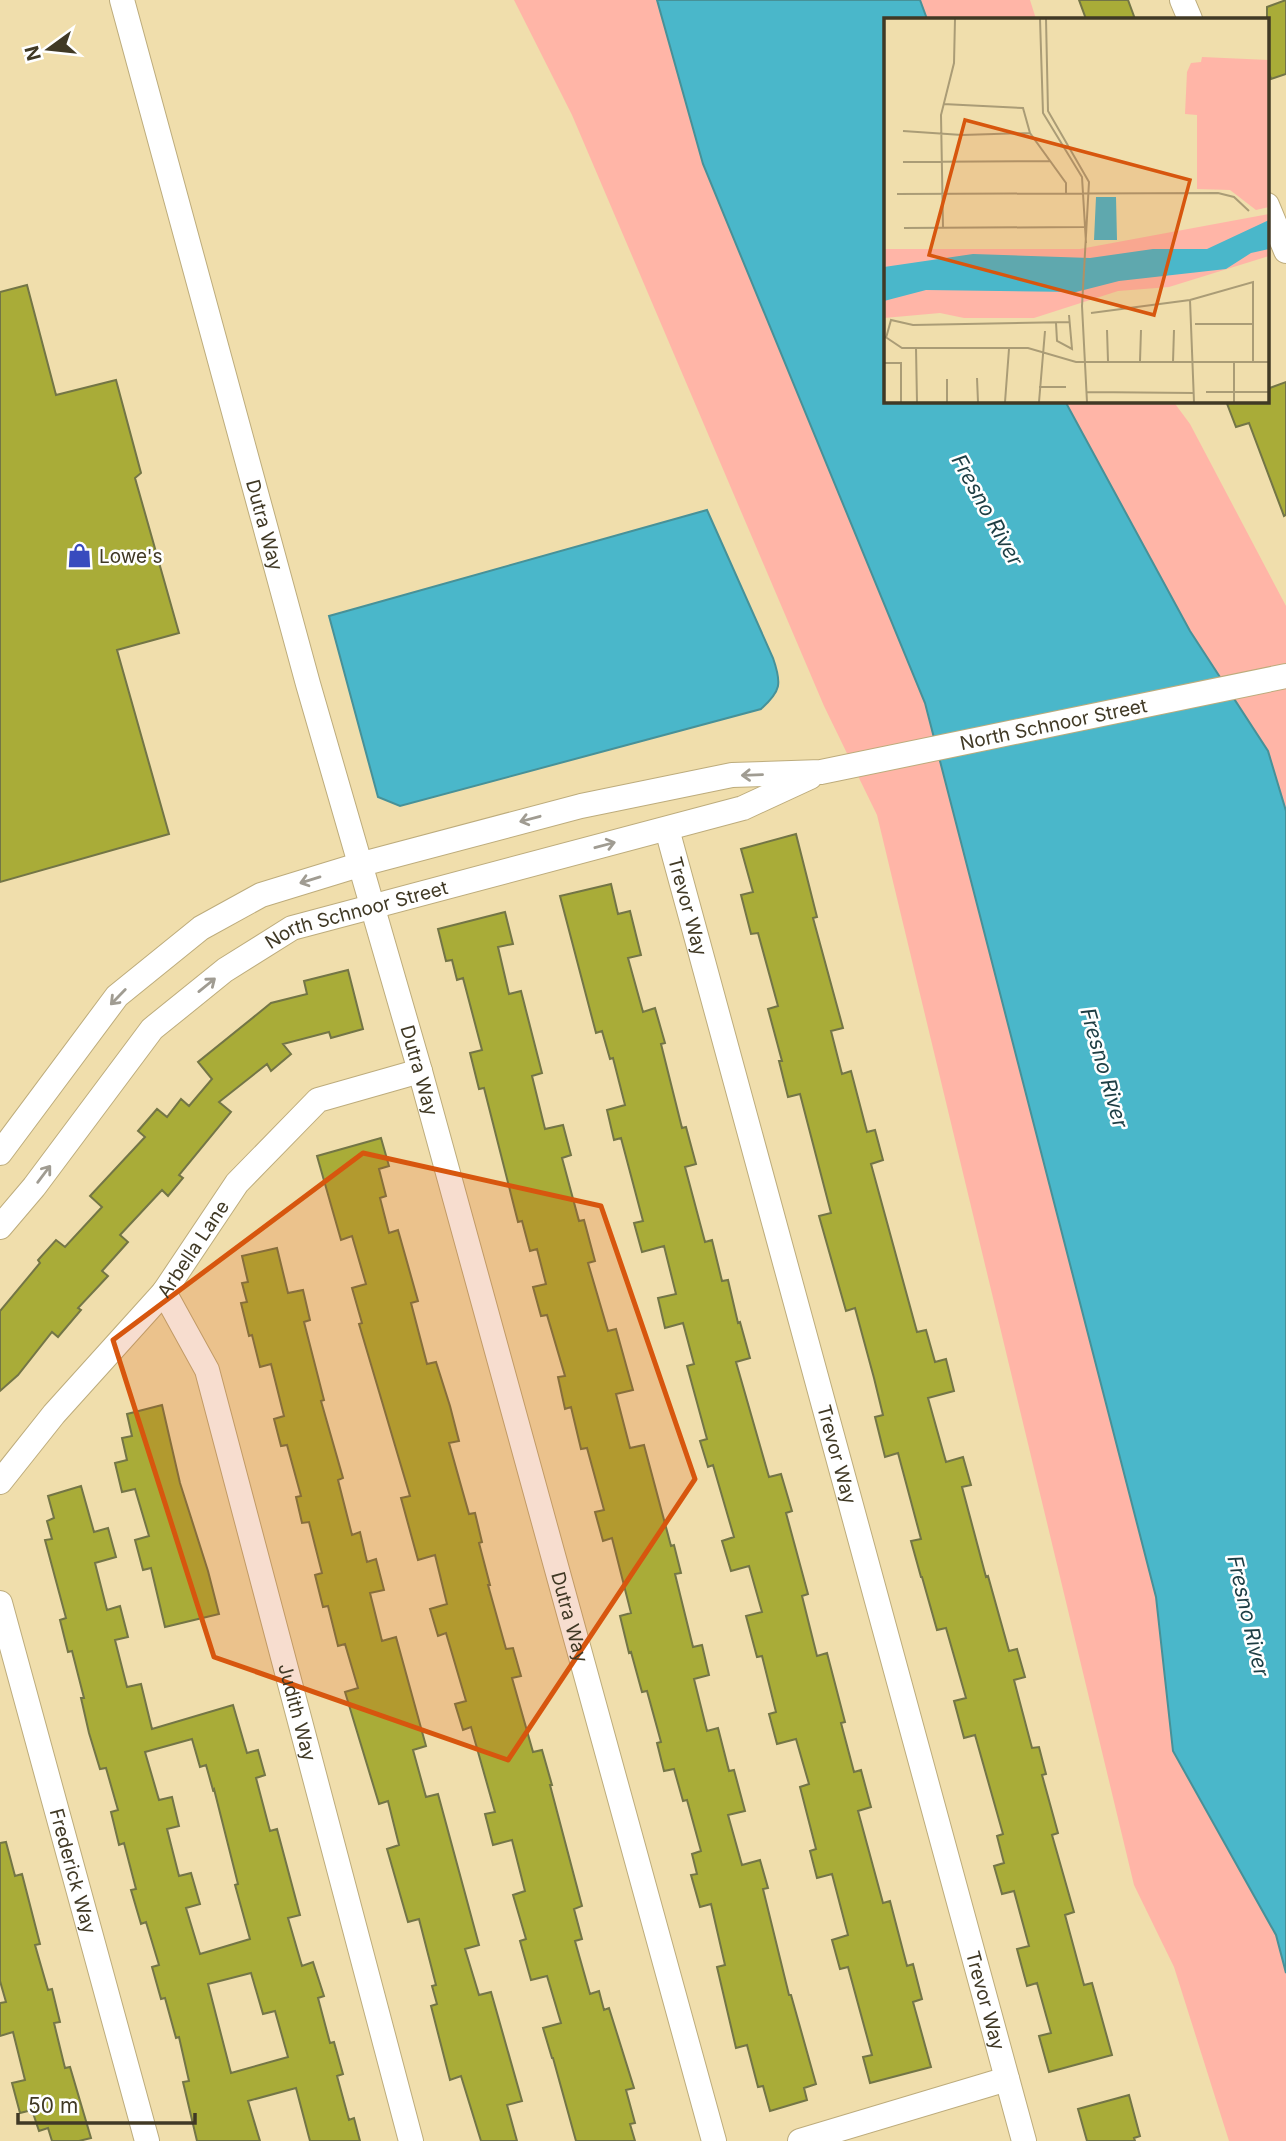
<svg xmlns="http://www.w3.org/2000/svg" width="1286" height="2141" viewBox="0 0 1286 2141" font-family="Inter,sans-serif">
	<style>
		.green { fill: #ffb5a7 }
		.water { fill: #4ab7ca; stroke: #479198; stroke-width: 2 }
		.building { fill: #a9ac38; stroke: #737546; stroke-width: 2; fill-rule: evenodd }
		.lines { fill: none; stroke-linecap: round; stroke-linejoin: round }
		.minor-casing { stroke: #bdac7c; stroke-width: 26 }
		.minor { stroke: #fff; stroke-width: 24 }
		.oneway { stroke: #a09c92 }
		.marked { fill: #d7560e; fill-opacity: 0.2; stroke: #d7560e; stroke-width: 5; stroke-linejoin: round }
		.labels { text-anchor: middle; stroke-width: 5; stroke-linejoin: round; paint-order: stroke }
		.street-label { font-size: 19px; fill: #403925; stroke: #fff }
		.poi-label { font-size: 19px; fill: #403925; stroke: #fff; text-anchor: start }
		.water-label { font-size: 21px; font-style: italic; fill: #1d3e44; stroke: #fff }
		.inset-road { fill: none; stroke: #aa9c76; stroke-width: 2 }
		.view { fill: #d7560e; fill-opacity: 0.15; stroke: #d7560e; stroke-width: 3.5 }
		.inset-edge { fill: none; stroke: #403925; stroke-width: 3.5 }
	</style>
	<rect width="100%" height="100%" fill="#f0deac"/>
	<path class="green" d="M514 0H1030L1036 19H885V401H1173L1190 424 1286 606V2141H1229L1174 1967 1134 1885 877 815 824 706 572 115Z"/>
	<path class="water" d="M657 0H920L927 19H885V401H1065L1190 631 1268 751 1286 811V1973L1276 1935 1173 1751 1156 1597 925 703 703 164Z
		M707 510 773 658C782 684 781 691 761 709L400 806 378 797 329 616Z"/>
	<path class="building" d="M1079 0H1128L1135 19H1086Z
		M1286 0V74L1271 79 1267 66V7Z
		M27 285 56 395 116 380 141 473 135 478 179 633 117 650 169 834 0 882V292Z
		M1286 382V515L1284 516 1249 423 1236 427 1226 401H1267V389Z
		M796 834 817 917 813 918 843 1028 831 1031 842 1074 851 1071 867 1132 875 1130 883 1160 871 1164 917 1332 926 1330 935 1362 946 1359 954 1391 928 1398 946 1462 963 1457 971 1485 962 1487 986 1577 988 1576 1009 1651 1017 1649 1025 1677 1014 1680 1032 1748 1039 1747 1046 1774 1042 1775 1058 1833 1052 1835 1074 1912 1065 1915 1084 1985 1092 1983 1112 2055 1049 2072 1039 2036 1051 2033 1037 1983 1027 1986 1017 1949 1029 1946 1014 1891 1002 1894 994 1866 1004 1863 997 1836 1003 1834 975 1735 964 1738 954 1701 966 1698 946 1628 937 1630 922 1577H921L911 1541 921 1539 898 1453 885 1457 875 1417 883 1415 874 1378 855 1308 846 1311 819 1216 831 1213 800 1094 788 1097 779 1061H782L768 1009 778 1006 758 933 751 934 741 895 753 892 741 849Z
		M611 884 618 914 630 911 641 955 628 958 643 1012 655 1008 665 1043 661 1044 682 1128 686 1127 696 1164 685 1167 705 1242 712 1240 722 1281 728 1280 738 1323 740 1322 750 1358 736 1362 769 1477 781 1474 792 1511 786 1513 808 1594 802 1596 817 1656 827 1653 845 1722 841 1723 854 1772 861 1770 871 1807 858 1811 883 1903 890 1901 907 1966 913 1964 922 1999 913 2002 931 2067 870 2083 863 2057 872 2055 848 1967 840 1969 832 1940 848 1935 832 1874 817 1878 810 1851 816 1849 800 1787 809 1784 796 1739 777 1744 769 1714 776 1712 762 1656 757 1657 746 1616 762 1612 749 1566 731 1571 722 1541 734 1537 713 1465 708 1467 700 1441 707 1439 687 1366 694 1364 683 1323 665 1328 658 1298 676 1294 664 1246 642 1252 634 1223 643 1221 621 1138 614 1140 607 1110 625 1105 613 1058 610 1059 602 1031 596 1033 560 896Z
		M505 912 513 944 498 947 509 994 521 991 542 1073 532 1076 545 1129 563 1125 571 1155 562 1158 579 1221 584 1220 595 1261 588 1263 608 1331 616 1329 633 1390 616 1394 630 1448 644 1445 671 1546 674 1545 681 1573 675 1574 693 1647 702 1645 709 1675 694 1679 707 1731 718 1728 729 1771 734 1770 745 1811 728 1815 742 1865 760 1860 768 1888 763 1889 789 1995H791L816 2084 804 2088 807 2100 770 2111 763 2086 758 2087 747 2045 736 2048 717 1967 725 1965 711 1904 700 1907 691 1875 697 1874 692 1854 701 1851 687 1800 683 1801 674 1769 664 1771 657 1743 661 1742 647 1691 642 1692 631 1652 629 1653 620 1616 631 1613 612 1538 603 1541 595 1512 604 1510 587 1448 581 1449 571 1407 565 1409 558 1377 565 1376 547 1315 541 1316 533 1287 546 1284 537 1249 530 1251 522 1221 518 1222 484 1088 479 1089 470 1053 482 1050 463 978 457 980 452 960 446 961 438 929Z
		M348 970 363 1029 331 1038 329 1032 283 1044 291 1054 271 1071 267 1064 219 1102 231 1112 179 1175 183 1178 168 1196 162 1190 120 1235 128 1242 102 1271 108 1276 78 1308 81 1310 58 1337 52 1332 18 1375 0 1391V1311L40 1263 38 1260 56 1240 65 1247 102 1207 90 1196 145 1137 138 1131 157 1109 167 1117 181 1099 189 1106 212 1079 198 1062 271 1003 307 994 304 981Z
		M381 1138 389 1166 379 1169 386 1196 380 1198 389 1233 398 1230 418 1301 411 1303 427 1364 436 1362 450 1406 459 1441 449 1443 469 1514 475 1513 482 1542 479 1543 490 1585H488L506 1649 513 1648 521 1676 512 1678 533 1752 542 1750 552 1785H550L582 1906 574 1909 582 1939 575 1941 590 1994 599 1991 604 2010 609 2008 634 2088 626 2090 635 2123 630 2124 635 2141H576L553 2058H552L543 2028 561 2023 547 1976 531 1980 520 1941 526 1939 513 1895 525 1891 512 1840 493 1845 485 1814 495 1812 471 1727 463 1730 455 1704 466 1701 446 1633 438 1636 430 1609 447 1604 435 1555 418 1560 401 1498 410 1496 359 1324 362 1323 352 1288 366 1284 352 1236 341 1240 317 1156Z
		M277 1248 288 1293 303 1290 310 1320 304 1322 324 1400 321 1401 343 1478 338 1480 352 1535 360 1532 367 1562 376 1559 384 1590 370 1593 382 1641 396 1637 426 1746 413 1750 426 1797 438 1794 479 1945 465 1949 479 1995 491 1992 522 2101 507 2105 517 2141H481L461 2076 450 2080 431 2006 437 2004 432 1986 436 1985 419 1919 408 1922 387 1849 399 1845 388 1801 379 1804 345 1692 358 1688 345 1644 338 1646 328 1606 323 1607 315 1575 322 1573 309 1522 302 1523 296 1497 301 1496 287 1445 281 1446 274 1419 284 1416 271 1364 260 1367 252 1335 249 1336 241 1303 247 1302 242 1283 248 1282 242 1256Z
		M162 1405 180 1483 208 1571 219 1614 165 1627 151 1568 143 1570 135 1540 149 1536 135 1489 122 1492 115 1463 127 1460 122 1438 132 1436 127 1414Z
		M81 1486 94 1532 108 1528 116 1557 95 1563 107 1610 120 1606 128 1637 115 1640 127 1687 141 1684 152 1729 233 1705 247 1753 258 1750 265 1775 256 1778 270 1831 277 1829 300 1915 288 1918 302 1966 313 1962 324 1996 318 1998 330 2043 334 2042 343 2074 337 2076 349 2120 354 2118 360 2141H310L296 2088 248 2101 260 2141H197L183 2082 189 2081 179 2037 176 2038 165 1998 161 1999 152 1967 159 1965 146 1922 141 1924 131 1890 136 1889 124 1843 119 1845 111 1812 118 1810 106 1768 100 1769 89 1733 81 1698H84L72 1651 68 1652 60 1620 66 1618 45 1540 52 1539 47 1521 54 1518 48 1496ZM192 1739 200 1767 206 1765 213 1790 214 1789 238 1884 235 1885 250 1939 200 1954 186 1908 200 1904 191 1873 179 1876 167 1829 179 1826 172 1797 159 1800 145 1752ZM251 1973 263 2014 275 2011 288 2057 231 2073 208 1984Z
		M6 1842 15 1876 22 1874 40 1944 35 1945 48 1990 52 1989 60 2022 54 2023 65 2068 70 2067 91 2138 79 2141H52L48 2128 39 2131 32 2110 20 2113 12 2083 25 2080 13 2032 0 2036V2003L6 2002 0 1981V1843Z
		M1129 2095 1140 2136 1134 2138 1135 2141H1087L1078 2109Z"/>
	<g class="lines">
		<defs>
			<g id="minor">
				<path id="s1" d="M122 0 308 684 420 1071 714 2141"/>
				<path d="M1182 0 1190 19"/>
				<path d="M1267 205 1286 251"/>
				<path id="s2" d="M667 829 1024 2141"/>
				<path id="s3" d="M0 1153 117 996 201 928 261 895 362 864 581 806 732 775 821 772 1286 676"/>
				<path id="s4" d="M0 1227 34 1187 152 1029 225 970 292 928 743 808 810 777"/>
				<path id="s5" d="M164 1292 207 1370 411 2141"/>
				<path id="s6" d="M0 1482 54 1414 164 1292 237 1183 318 1100 420 1071"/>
				<path id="s7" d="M0 1603 147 2141"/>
				<path d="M800 2141 1007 2079"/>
			</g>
		</defs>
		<use href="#minor" class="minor-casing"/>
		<use href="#minor" class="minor"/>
	</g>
	<defs><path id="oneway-shaft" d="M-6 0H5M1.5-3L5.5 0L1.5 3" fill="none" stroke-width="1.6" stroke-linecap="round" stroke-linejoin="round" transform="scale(1.75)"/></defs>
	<g class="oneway">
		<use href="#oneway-shaft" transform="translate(752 775) rotate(178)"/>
		<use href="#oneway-shaft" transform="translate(530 819) rotate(165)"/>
		<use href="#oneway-shaft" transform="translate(605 845) rotate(-15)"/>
		<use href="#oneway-shaft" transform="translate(310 880) rotate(163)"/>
		<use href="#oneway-shaft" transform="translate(207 985) rotate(-39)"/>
		<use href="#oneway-shaft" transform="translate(118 997) rotate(134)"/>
		<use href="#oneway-shaft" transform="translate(44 1174) rotate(-53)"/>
	</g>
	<path class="marked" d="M363 1153 601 1206 695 1479 508 1760 214 1657 113 1340Z"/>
	<defs>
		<symbol id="shop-bare" viewBox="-9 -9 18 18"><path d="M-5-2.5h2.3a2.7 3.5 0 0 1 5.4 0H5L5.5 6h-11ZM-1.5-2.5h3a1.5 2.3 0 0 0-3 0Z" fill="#384bbe" stroke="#fff" stroke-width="2.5" paint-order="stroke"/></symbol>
	</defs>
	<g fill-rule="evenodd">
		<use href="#shop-bare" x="62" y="538" width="35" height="35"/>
	</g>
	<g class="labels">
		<g class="street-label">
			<text dy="7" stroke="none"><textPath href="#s1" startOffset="544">Dutra Way</textPath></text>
			<text dy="7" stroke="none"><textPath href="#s3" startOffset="1185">North Schnoor Street</textPath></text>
			<text dy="7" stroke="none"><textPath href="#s2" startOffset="80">Trevor Way</textPath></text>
			<text dy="7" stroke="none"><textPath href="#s4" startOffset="488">North Schnoor Street</textPath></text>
			<text dy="7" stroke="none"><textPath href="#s1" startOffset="1111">Dutra Way</textPath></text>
			<text dy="7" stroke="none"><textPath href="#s6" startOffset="303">Arbella Lane</textPath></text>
			<text dy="7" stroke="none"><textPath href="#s2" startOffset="648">Trevor Way</textPath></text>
			<text dy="7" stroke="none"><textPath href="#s1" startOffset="1678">Dutra Way</textPath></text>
			<text dy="7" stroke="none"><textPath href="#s5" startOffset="443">Judith Way</textPath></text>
			<text dy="7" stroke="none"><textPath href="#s7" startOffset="278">Frederick Way</textPath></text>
			<text dy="7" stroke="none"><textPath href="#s2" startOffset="1214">Trevor Way</textPath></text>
		</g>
		<g class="poi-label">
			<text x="99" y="563">Lowe's</text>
		</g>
		<g class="water-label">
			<text transform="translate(987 510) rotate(61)" y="7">Fresno River</text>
			<text transform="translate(1104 1068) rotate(74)" y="7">Fresno River</text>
			<text transform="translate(1248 1616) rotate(77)" y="7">Fresno River</text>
		</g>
	</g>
	<g transform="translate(884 18)">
		<rect width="385" height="385" fill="#f0deac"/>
		<path d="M318 39 385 42V189L372 192 346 172 313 171V97L301 96 303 54 307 45 317 44ZM385 196V238L285 269 234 273 150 300H80L56 295 0 300V231H196Z" fill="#ffb5a7"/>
		<path d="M212 179H232L233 222H210ZM385 202V231L367 235 342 251 235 263 192 274 42 272 0 283V249L89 236 206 240 269 231H323Z" fill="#4ab7ca"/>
		<path class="inset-road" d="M156 1 159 95 198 159 202 225M162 1 164 93 205 164 198 288 203 384M59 86 139 90 146 115 182 165V176M19 113 78 117 146 115M19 144 166 143M13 176 334 175 350 179 365 193M59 209 57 97 70 45 71 1M20 210 200 209M306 282 310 384M207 295 306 282 369 264V344M172 305 173 323 188 331 185 297M311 306H369M223 312 224 343M0 318 18 330H144L192 344H385M2 320 7 302 29 307 186 304M32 330 33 384M256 343 257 312M289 344 290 312M0 345H17V384M350 345V384M93 360 94 384M63 361V384M155 369H182M203 374 310 375M322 374H385M121 384 125 331M155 384 161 313"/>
		<path class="view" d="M81 102 306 162 270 297 45 237Z"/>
		<rect width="385" height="385" class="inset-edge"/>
	</g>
	<g transform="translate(49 49) rotate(255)" stroke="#ffffff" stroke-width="5" paint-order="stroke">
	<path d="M0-5L12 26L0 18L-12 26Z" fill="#403925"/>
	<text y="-10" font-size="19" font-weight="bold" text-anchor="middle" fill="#403925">N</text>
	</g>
	<path d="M18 2113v10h177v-10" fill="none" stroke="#403925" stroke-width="3.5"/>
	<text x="28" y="2113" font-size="21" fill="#403925" stroke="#ffffff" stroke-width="5" paint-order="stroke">50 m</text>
</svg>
